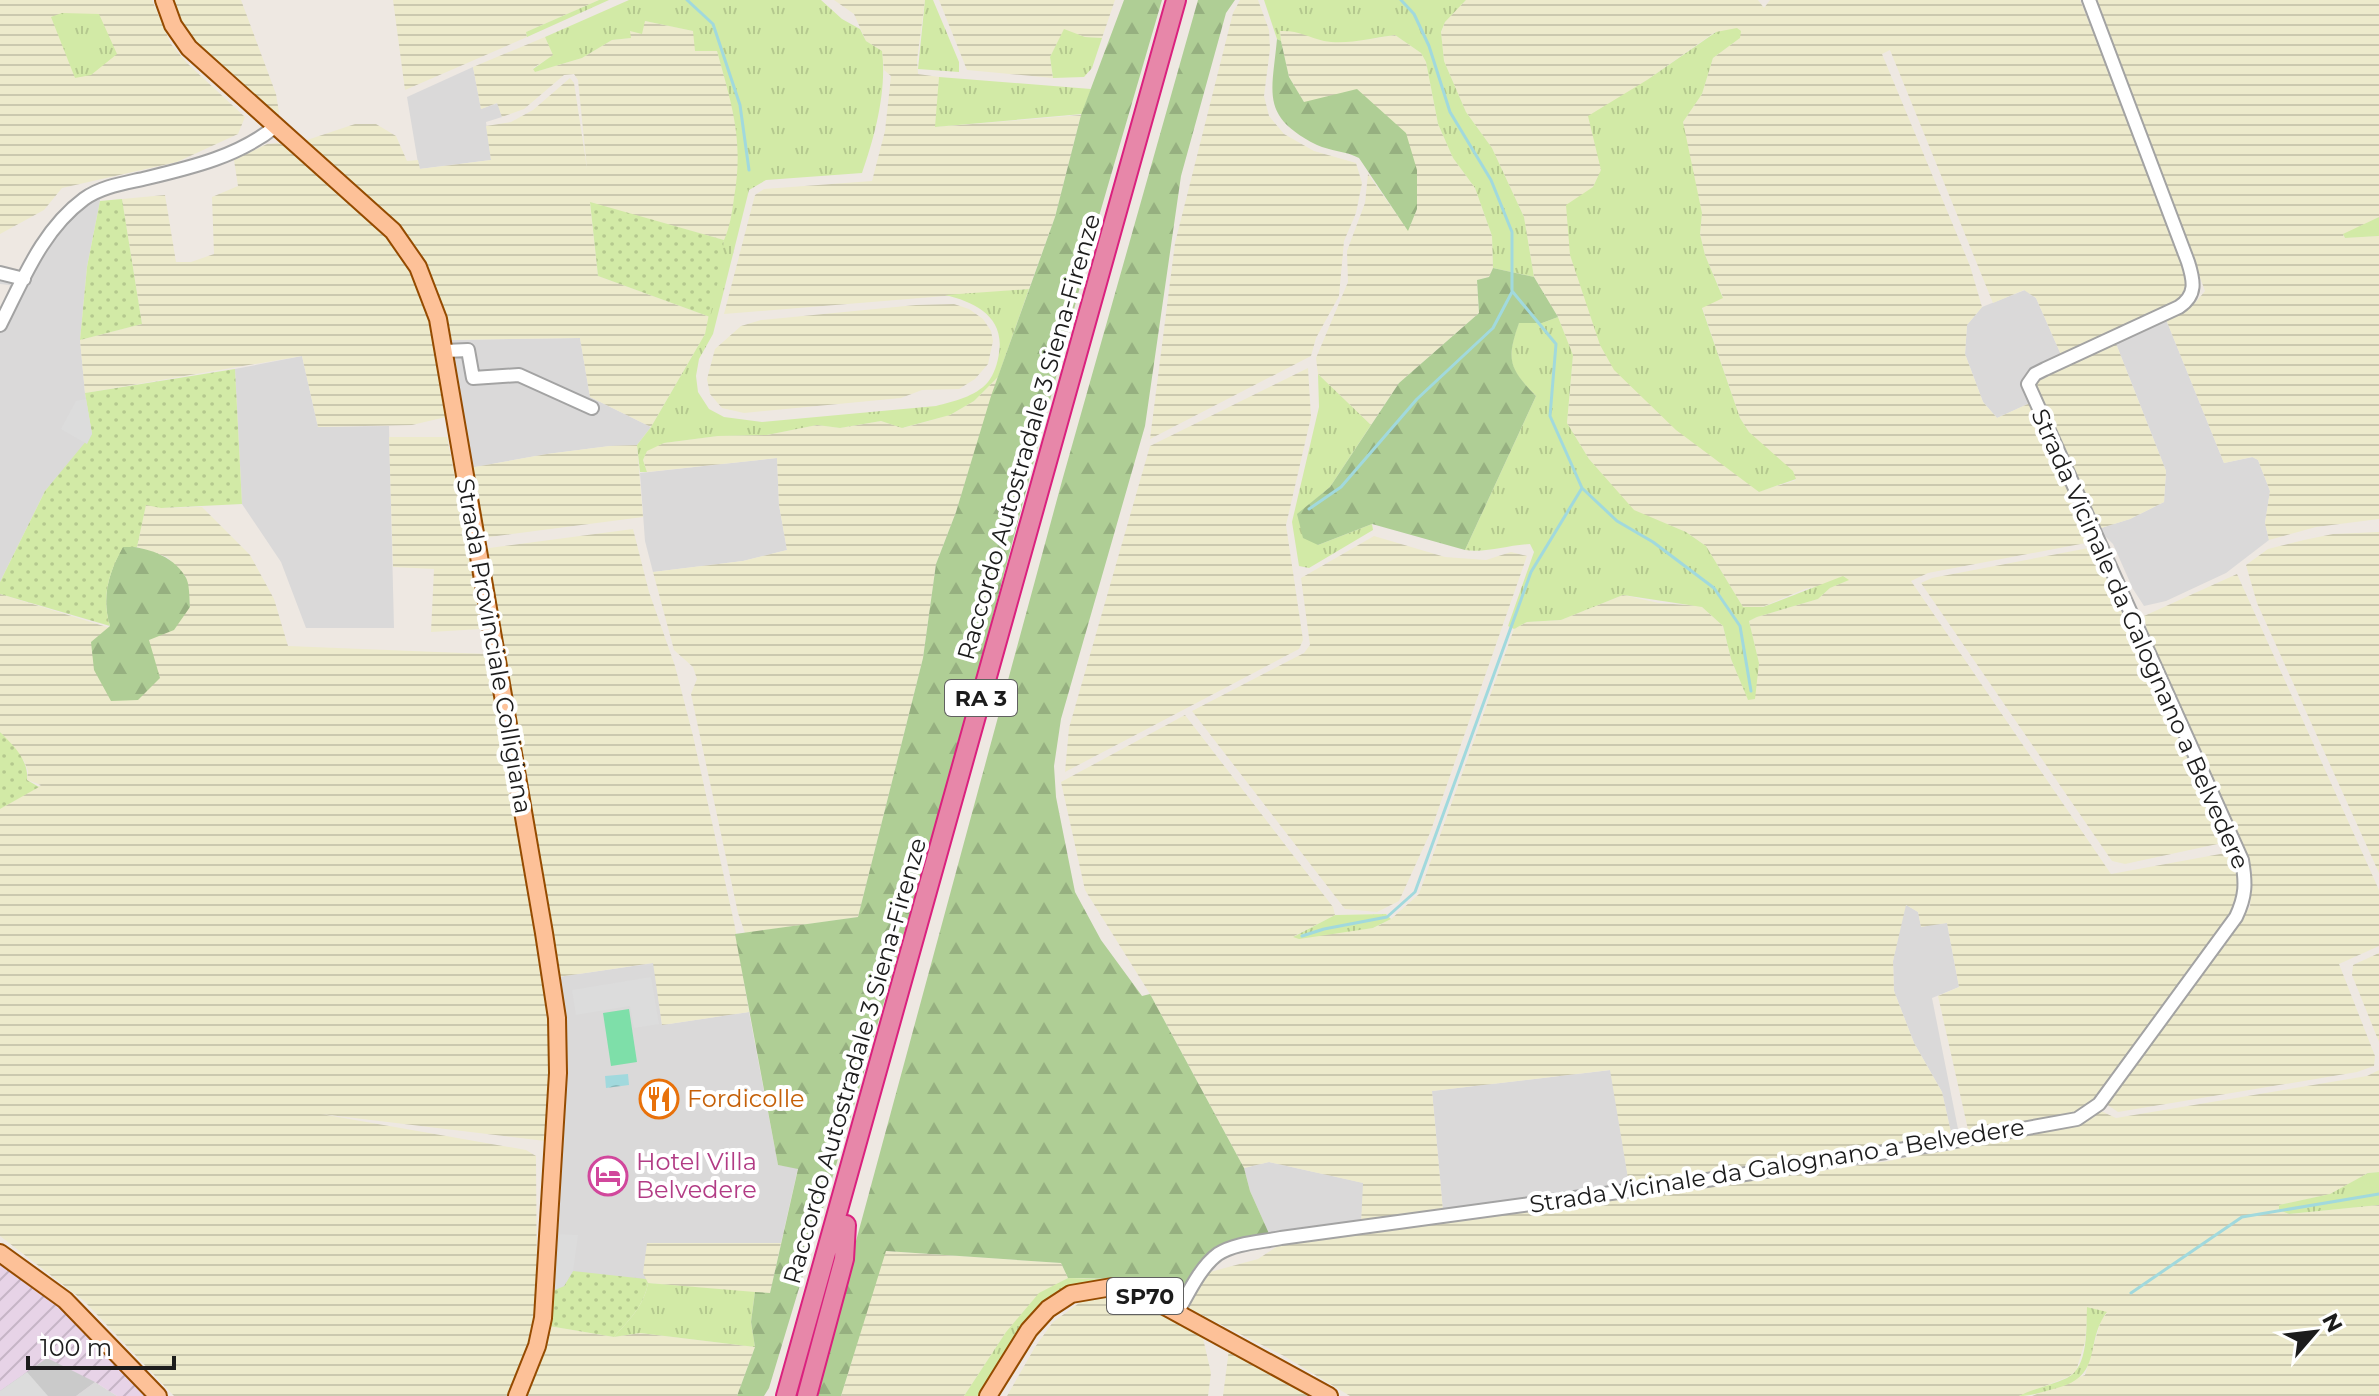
<svg xmlns="http://www.w3.org/2000/svg" width="2379" height="1396" viewBox="0 0 2379 1396" font-family="Montserrat,sans-serif">
	<style>
		.residential { fill: #dad9d9 }
		.industrial { fill: url(#industrial-furrows) }
		.religious { fill: #cacaca }
		.farmland { fill: url(#farmland-rules); fill-rule: evenodd }
		.grass { fill: url(#grass-tufts) }
		.forest { fill: url(#forest-firs) }
		.garden { fill: url(#garden-dots) }
		.pitch { fill: #7edfa9 }
		.parking { fill: #dcdcdc }
		.water { fill: url(#water-waves) }
		.lines { fill: none; stroke-linecap: round; stroke-linejoin: round }
		.stream { stroke: #a1d9dd; stroke-width: 3 }
		.minor-casing { stroke: #a3a3a3; stroke-width: 16 }
		.major-casing { stroke: #954b00; stroke-width: 20 }
		.highway-casing { stroke: #da217e; stroke-width: 22 }
		.minor { stroke: #fff; stroke-width: 12 }
		.major { stroke: #fdc198; stroke-width: 16 }
		.highway { stroke: #e787a9; stroke-width: 18 }
		.labels { text-anchor: middle; stroke-width: 8; stroke-linejoin: round; paint-order: stroke }
		.shield { fill: #fff; stroke: #606060; stroke-width: 2 }
		.shield-label { font-size: 22px; font-weight: bold; fill: #1c1c1c }
		.street-label { font-size: 24px; fill: #1c1c1c; stroke: #fff }
		.food-label { font-size: 24px; fill: #c56008; stroke: #fff; text-anchor: start }
		.hotel-label { font-size: 24px; fill: #b23c85; stroke: #fff; text-anchor: start }
	</style>
	<defs>
		<pattern id="industrial-furrows" width="10" height="10" patternUnits="userSpaceOnUse" patternTransform="scale(2)"><rect width="10" height="10" fill="#e7d3e7"/><path d="M-1 1l2-2M0 10L10 0M9 11l2-2" fill="none" stroke="#c6b5c6"/></pattern>
		<pattern id="farmland-rules" width="6" height="5" patternUnits="userSpaceOnUse" patternTransform="scale(2)"><rect width="6" height="5" fill="#edeacc"/><path d="M0 2.5h6" fill="none" stroke="#cbc8af"/></pattern>
		<pattern id="grass-tufts" width="24" height="20" patternUnits="userSpaceOnUse" patternTransform="scale(2)"><rect width="24" height="20" fill="#d2eaa6"/><path d="M3 7l-1-3M5 7V3M7 7l1-3M15 17l-1-3M17 17v-4M19 17l1-3" fill="none" stroke="#b4c88e"/></pattern>
		<pattern id="forest-firs" width="22" height="20" patternUnits="userSpaceOnUse" patternTransform="scale(2)"><rect width="22" height="20" fill="#afce95"/><path d="M5 1l3.5 6h-7zM16 11l3.5 6h-7z" fill="#96b080"/></pattern>
		<pattern id="garden-dots" width="8" height="8" patternUnits="userSpaceOnUse" patternTransform="scale(2)"><rect width="8" height="8" fill="#d2eaa6"/><path d="M2 2h.1M6 6h.1" fill="none" stroke="#b4c88e" stroke-width="1.8" stroke-linecap="round"/></pattern>
		<pattern id="water-waves" width="16" height="10" patternUnits="userSpaceOnUse" patternTransform="scale(2)"><rect width="16" height="10" fill="#a1d9dd"/><path d="M0 5q4-4 8 0t8 0" fill="none" stroke="#8ababd"/></pattern>
	</defs>
	<rect width="100%" height="100%" fill="#eee8e2"/>
	<path class="residential" d="M473 67 481 109 498 103 502 117 486 122 491 160 419 169 407 97Z
		M98 192 100 201 87 267 80 340 85 393 92 434 87 444 45 491 0 582V325L10 285 0 284V269L26 273 40 249Z
		M2025 290 2036 298 2062 357 2032 372 2030 403 1997 418 1983 402 1965 354 1967 325 1982 307Z
		M2165 317 2224 463 2253 457 2258 460 2270 491 2265 523 2269 540 2226 573 2166 601 2144 606 2133 589 2113 544 2098 529 2130 519 2164 502 2166 471 2115 341Z
		M580 338 590 397 651 427 637 445 610 446 547 454 469 468 449 340Z
		M302 356 318 427 389 426 394 628H306L281 562 242 504 235 369Z
		M777 458 779 505 787 550 743 561 653 572 645 541 640 473Z
		M1905 904 1918 912 1921 926 1947 923 1959 987 1932 998 1959 1134 1952 1137 1942 1092 1914 1043 1894 991 1893 961Z
		M654 963 662 1025 749 1012 778 1165 798 1168 781 1243H647L646 1279 648 1283 552 1291 558 977Z
		M1611 1070 1629 1184 1443 1211 1432 1091Z
		M1269 1162 1364 1183 1361 1225 1271 1238 1250 1191 1244 1168Z
		M95 1382 117 1396H76Z"/>
	<path class="industrial" d="M0 1261 49 1295 149 1396H117L95 1382 76 1396H0Z"/>
	<path class="religious" d="M47 1358 95 1382 76 1396H0V1391Z"/>
	<path class="farmland" d="M0 0H152L171 44 187 63 245 117 238 134 177 162 62 188 44 210 0 234Z
		M173 0H241L276 94 279 112 276 126 194 53Z
		M393 0H599L526 32 527 37 405 90Z
		M834 0H925L917 60 918 74 939 77 936 127 1081 115 1055 217 1029 289 724 314 755 195 764 189 872 181 885 131 891 76 884 70 882 51 866 41 854 14Z
		M939 0H1115L1102 38 1085 37 1064 30 1050 57 1053 78 967 70Z
		M1240 0H1258L1269 30 1270 49 1264 96 1269 116 1284 134 1314 151 1356 163 1362 183 1356 213 1344 241 1339 296 1316 338 1311 356 1150 439 1175 243 1233 13Z
		M1466 0H1758L1764 8 1770 0H2080L2156 189 2189 278 2183 302 2062 357 2036 298 2024 290 1993 303 1890 50 1882 54 1970 266 1982 307 1967 325 1965 354 1983 402 1997 418 2030 403 2091 542 1928 573 1911 581 2111 874 2231 852 2240 876V895L2226 921 2100 1097 2088 1108 2064 1117 1969 1134 1938 996 1959 987 1947 923 1921 927 1918 912 1906 905 1893 961 1894 991 1914 1043 1942 1092 1952 1137 1629 1184 1610 1070 1432 1091 1443 1211 1361 1225 1363 1183 1269 1162 1244 1168 1150 994 1085 890 1061 782 1185 715 1333 907 1335 915 1294 936 1374 928 1391 919 1419 894 1514 629 1527 622 1561 620 1623 595 1659 603 1701 606 1723 626 1731 659 1748 699H1754L1759 663 1749 621 1757 617 1818 599 1830 588 1848 580 1805 589 1762 607H1743L1706 546 1686 532 1634 511 1589 459 1567 423 1573 355 1558 317 1534 277 1524 217 1492 148 1466 112 1444 61 1441 33 1445 22ZM1715 32 1740 38 1713 58 1702 94 1683 122 1684 134 1702 213 1700 234 1705 255 1723 297 1702 307 1740 418 1749 432 1796 480 1758 492 1593 187 1647 80Z
		M2097 0H2379V217L2343 235 2345 238 2379 236V519L2316 527 2269 540 2265 523 2270 491 2258 460 2252 457 2224 463 2165 317 2195 303 2205 291Z
		M645 21 693 31 717 51 737 122 739 172 729 230 724 240 590 203 598 276 710 317 705 334 651 427 590 397 580 338 449 340 436 293 309 147 307 140 355 124H376L396 136 407 161 418 160 420 169 491 160 486 126 511 122 533 110 570 78 574 83 587 169 578 80 574 74 564 75 524 109 502 117 497 103 481 109 473 67 545 37 554 55 533 68 535 72 582 58 612 40 630 38 629 31Z
		M1294 30 1326 41 1365 40 1395 35 1421 53 1426 62 1438 124 1453 158 1475 188 1492 236 1493 268 1489 277 1477 280 1479 313 1399 383 1371 425 1318 374 1316 358 1348 282 1347 251 1365 203 1368 174 1408 230 1417 209 1304 102 1289 77 1281 41 1280 31Z
		M278 143 291 149 378 228 405 262 426 307 434 335 446 417 412 425 318 427 302 356 85 393 80 340 142 324 122 199 165 195 176 262H191L214 254 212 197 238 186 234 160 267 144Z
		M954 304 969 309 983 319 991 331 993 341 988 364 975 379 959 389 922 390 901 398 744 413 722 408 710 394 707 379 715 349 741 326 761 320 916 305Z
		M2115 341 2166 471 2164 502 2130 519 2098 529 2035 385 2038 378Z
		M1308 368 1311 417 1286 525 1303 640 1299 649 1065 772 1069 728 1150 446Z
		M998 377 956 512 936 564 923 658 858 917 745 933 738 913 691 694 697 679 693 667 674 650 653 572 743 561 787 550 779 505 777 458 647 472 643 460 647 450 664 443 718 436 767 435 817 425 840 428 881 421 903 428 950 415 974 401Z
		M389 437H447L468 542 481 629 431 632 434 569 393 567Z
		M637 445 643 517 482 538 469 468 547 454 610 446Z
		M146 504 161 508 202 507 250 555 274 599 288 646 487 654 547 1005 551 1063 545 1141 321 1114 526 1150 536 1156 537 1292 534 1314 525 1356 509 1396H174L84 1301 0 1236V809L41 785 27 780 28 771 24 761 0 732V594L149 640 190 607 186 577 167 557 137 547Z
		M633 529 649 592 675 666 693 736 735 927 749 1012 662 1025 653 963 558 977 482 549Z
		M2379 532V873L2257 603 2246 565 2268 549 2304 540 2333 534Z
		M1374 536 1445 557 1486 560 1511 552 1527 556 1430 833 1399 901 1377 912 1345 909 1192 711 1304 653 1310 645 1301 578Z
		M2094 547 2226 840 2222 843 2125 864 2112 861 1921 583 1932 578Z
		M2237 574 2379 890V946L2339 964 2375 1056 2374 1066 2357 1072 2118 1112 2106 1104 2250 907 2252 870 2148 636 2144 616Z
		M2379 953V1042L2352 975 2353 965Z
		M2379 1070V1172L2368 1173 2331 1194 2279 1205 2289 1214 2379 1205V1396H2032L2085 1375 2101 1320 2107 1313 2088 1307 2085 1342 2076 1371 2068 1377 2019 1396H1350L1284 1356 1184 1306 1210 1272 1258 1259 1279 1245 1889 1161 2061 1127 2082 1122 2101 1111 2116 1118 2367 1076Z
		M647 1243H781L770 1294 648 1283 643 1273Z
		M885 1251 1061 1263 1068 1278 1039 1294 1006 1332 964 1396H841Z
		M1108 1295 1137 1301 1202 1334 1211 1373 1208 1396H1007L1035 1347 1053 1322 1082 1301Z
		M549 1326 614 1337 640 1333 755 1347 737 1396H526L545 1351Z
		M1229 1349 1311 1396H1223Z"/>
	<path class="grass" d="M599 0H609L527 37 526 32Z
		M629 0H821L842 19 860 29 866 41 882 51C887 90 875 136 862 173L766 180 749 190 713 334 699 359 696 376 698 392 709 409 724 417 762 422 936 406C954 401 975 397 988 382 994 375 998 362 999 353 1005 317 975 302 945 295L1029 289 998 377 974 401 950 415 902 428 881 421 840 428 817 425 767 435 718 436 664 443 647 451 643 460 647 472H640L637 445 651 427 705 334 724 240C730 227 732 212 734 198 744 140 732 106 717 51H695L693 31 645 21 642 34 630 31 631 38 612 40 582 58 535 72 533 69 553 55 545 37Z
		M925 0H933L959 62V72L918 69Z
		M1264 0H1466L1445 22 1441 32 1444 61 1466 112 1492 148 1524 217 1534 277 1493 268 1492 236 1475 188 1453 158 1438 124 1426 62 1421 53 1395 35C1373 38 1346 45 1324 41 1308 37 1298 30 1280 31L1281 41 1277 39Z
		M62 13 99 14 117 54 91 75 75 78 51 17Z
		M1737 28 1741 31 1740 38 1713 58 1702 94 1683 122 1702 213 1700 234 1705 255 1723 298 1702 308 1740 418 1749 432 1793 471 1796 479 1759 492 1676 430 1614 370 1600 345 1570 255 1566 205 1593 187 1601 170 1588 116 1647 80 1716 32Z
		M1064 29 1085 37 1102 38 1092 68 1084 77 1053 78 1050 57Z
		M939 77 1091 89 1082 114 935 127Z
		M2379 217V236L2345 238 2343 234Z
		M1558 317 1573 355 1567 423 1589 459 1634 510 1686 532 1706 546 1743 607H1763L1843 576 1849 580 1830 588 1818 599 1757 617 1749 621 1759 663 1755 699 1748 700 1731 659 1723 626 1702 607 1623 595 1561 620 1527 622 1514 629 1508 626 1534 552 1530 544C1507 545 1488 553 1465 550L1536 396C1508 368 1506 360 1519 322L1542 323Z
		M1318 374 1371 425 1330 487 1298 514 1318 545 1372 524 1373 530 1309 568 1299 566 1292 522 1319 407Z
		M1386 914 1391 919 1373 928 1299 939 1293 937 1335 915Z
		M2379 1172V1205L2289 1214 2279 1210V1205L2330 1194 2368 1173Z
		M1068 1278 1110 1279 1064 1287 1039 1308 1024 1324 978 1396H964L1006 1332 1039 1293Z
		M648 1283 755 1292 751 1322 755 1347 640 1333 614 1337C629 1320 644 1306 648 1283Z
		M2087 1307 2107 1312C2084 1342 2104 1376 2057 1388 2044 1391 2033 1396 2019 1396 2035 1388 2052 1385 2067 1378 2089 1367 2086 1328 2087 1307Z"/>
	<path class="forest" d="M1124 0H1162L1095 230 968 710 859 1089 769 1388 764 1396H737L755 1347 751 1322 755 1292 770 1293 798 1169 778 1165 735 934 858 917 923 658 936 564 956 512 991 396 1055 217 1081 115Z
		M1198 0H1235L1226 13 1181 176 1145 426 1061 719 1054 766 1056 797 1075 892 1101 940 1142 996 1150 994 1244 1168 1250 1191 1271 1238 1208 1258 1172 1302C1131 1276 1115 1279 1068 1278L1061 1263 886 1251 841 1396H814L1062 481Z
		M1277 39 1281 41 1289 77 1304 102 1357 89 1406 133 1417 170V209L1408 231 1359 158C1346 151 1330 151 1317 145 1260 116 1272 94 1277 39Z
		M1493 268 1534 277 1558 317 1542 323H1519C1506 360 1509 368 1536 396L1465 550 1372 524 1318 545 1303 538 1297 514 1330 487 1399 383 1479 313 1477 280 1489 277Z
		M123 546C146 547 172 555 185 576 190 583 189 598 190 607L174 630 149 640 160 678 138 700 111 701 94 670 91 642 110 626C101 597 109 572 123 546Z"/>
	<path class="garden" d="M122 199 142 324 80 340 87 267 100 201Z
		M590 202 724 240 720 272 710 317 598 276Z
		M235 369 242 504 161 508 146 505 137 547H123C109 572 101 597 110 626L0 594V582L45 491 92 434 85 393Z
		M0 732C13 745 29 760 27 780L39 787 0 809Z
		M573 1271 646 1279 648 1283C644 1306 629 1320 614 1337L549 1326 552 1291 564 1286Z"/>
	<path class="pitch" d="M629 1009 637 1062 611 1066 603 1013Z"/>
	<path class="parking" d="M86 399 92 434 87 444 61 429 76 401Z
		M651 977 659 1024 634 1028 630 1006 576 1015 572 990Z
		M560 1234 578 1235 573 1271 564 1286 555 1290Z
		M27 1372 48 1396H0V1391Z"/>
	<path class="water" d="M628 1074 629 1085 606 1088 605 1076Z"/>
	<g class="lines">
		<path class="stream" d="M687 0 713 24 740 105 749 170
			M1401 0 1414 14 1429 46 1450 112 1491 180 1512 232V291L1556 344 1550 416 1582 488 1617 521 1653 542 1714 588 1740 626 1751 691
			M1309 509 1341 487 1417 399 1493 328 1512 292
			M1302 936 1324 929 1387 917 1415 892 1531 572 1582 488
			M2131 1293 2242 1217 2379 1194"/>
		<defs>
			<path id="minor" d="M0 273 24 279
				M0 325C23 280 42 230 84 199 102 186 126 183 147 178 193 167 239 156 276 126
				M445 351 468 350 473 378 519 375 592 408
				M1177 1313C1188 1294 1200 1267 1218 1254 1235 1243 1261 1242 1281 1238L1707 1180 1950 1142 2077 1119 2099 1104 2236 917C2246 896 2246 883 2242 860L2028 384 2035 374 2045 369 2179 307C2197 295 2194 281 2188 262L2089 0"/>
			<path id="major" d="M164 0 173 25 189 48 393 231 418 267 438 319 544 933 557 1018 558 1073 543 1318 537 1346 517 1396
				M0 1253 65 1300 158 1396
				M988 1396 1029 1330 1048 1309 1071 1294 1112 1287 1148 1297 1329 1396"/>
			<path id="highway" d="M786 1396 1176 0
				M807 1396 844 1259 846 1225"/>
		</defs>
		<use href="#minor" class="minor-casing"/>
		<use href="#major" class="major-casing"/>
		<use href="#highway" class="highway-casing"/>
		<use href="#minor" class="minor"/>
		<use href="#major" class="major"/>
		<use href="#highway" class="highway"/>
	</g>
	<defs>
		<symbol id="restaurant-ring" viewBox="-11 -11 22 22"><circle r="9.5" fill="#fff" stroke="#e8710a" stroke-width="1.5"/><path d="M-5-6h1v4h1v-4h1v4h1v-4h1v5L-1.5 .5V6h-2V.5L-5-1ZM5-6V6H3V1.5H1.5Q1.5-4 5-6Z" fill="#e8710a"/></symbol>
		<symbol id="hotel-ring" viewBox="-11 -11 22 22"><circle r="9.5" fill="#fff" stroke="#d1479c" stroke-width="1.5"/><path d="M-6-4.5h1.5V1H6V5H4.5V3h-9V5H-6ZM-4 0a1.8 1.8 0 1 1 3.6 0ZM.5 0V-2.5h3Q6-2.5 6 0Z" fill="#d1479c"/></symbol>
	</defs>
	<g fill-rule="evenodd">
		<use href="#restaurant-ring" x="637" y="1077" width="44" height="44"/>
		<use href="#hotel-ring" x="586" y="1154" width="44" height="44"/>
	</g>
	<g class="labels">
		<g class="shield">
			<rect x="945" y="680" width="72" height="36" rx="6"/>
			<rect x="1107" y="1278" width="76" height="36" rx="6"/>
		</g>
		<g class="shield-label">
			<text x="981" y="706">RA 3</text>
			<text x="1145" y="1304">SP70</text>
		</g>
		<g class="street-label">
			<text transform="translate(1029 437) rotate(-74)" y="8">Raccordo Autostradale 3 Siena-Firenze</text>
			<text transform="translate(2140 639) rotate(66)" y="8">Strada Vicinale da Galognano a Belvedere</text>
			<text transform="translate(494 646) rotate(80)" y="8">Strada Provinciale Colligiana</text>
			<text transform="translate(855 1061) rotate(-74)" y="8">Raccordo Autostradale 3 Siena-Firenze</text>
			<text transform="translate(1777 1166) rotate(-9)" y="8">Strada Vicinale da Galognano a Belvedere</text>
		</g>
		<g class="food-label">
			<text x="687" y="1107">Fordicolle</text>
		</g>
		<g class="hotel-label">
			<text x="636" y="1170">Hotel Villa<tspan x="636" dy="28">Belvedere</tspan></text>
		</g>
	</g>
	<g transform="translate(2315 1332) rotate(62)" stroke="#ffffff" stroke-width="6" paint-order="stroke">
	<path d="M0-6L14 30L0 20L-14 30Z" fill="#1c1c1c"/>
	<text y="-12" font-size="22" font-weight="bold" text-anchor="middle" fill="#1c1c1c">N</text>
	</g>
	<path d="M28 1356v12h146v-12" fill="none" stroke="#1c1c1c" stroke-width="4"/>
	<text x="40" y="1356" font-size="24" fill="#1c1c1c" stroke="#ffffff" stroke-width="6" paint-order="stroke">100 m</text>
</svg>
